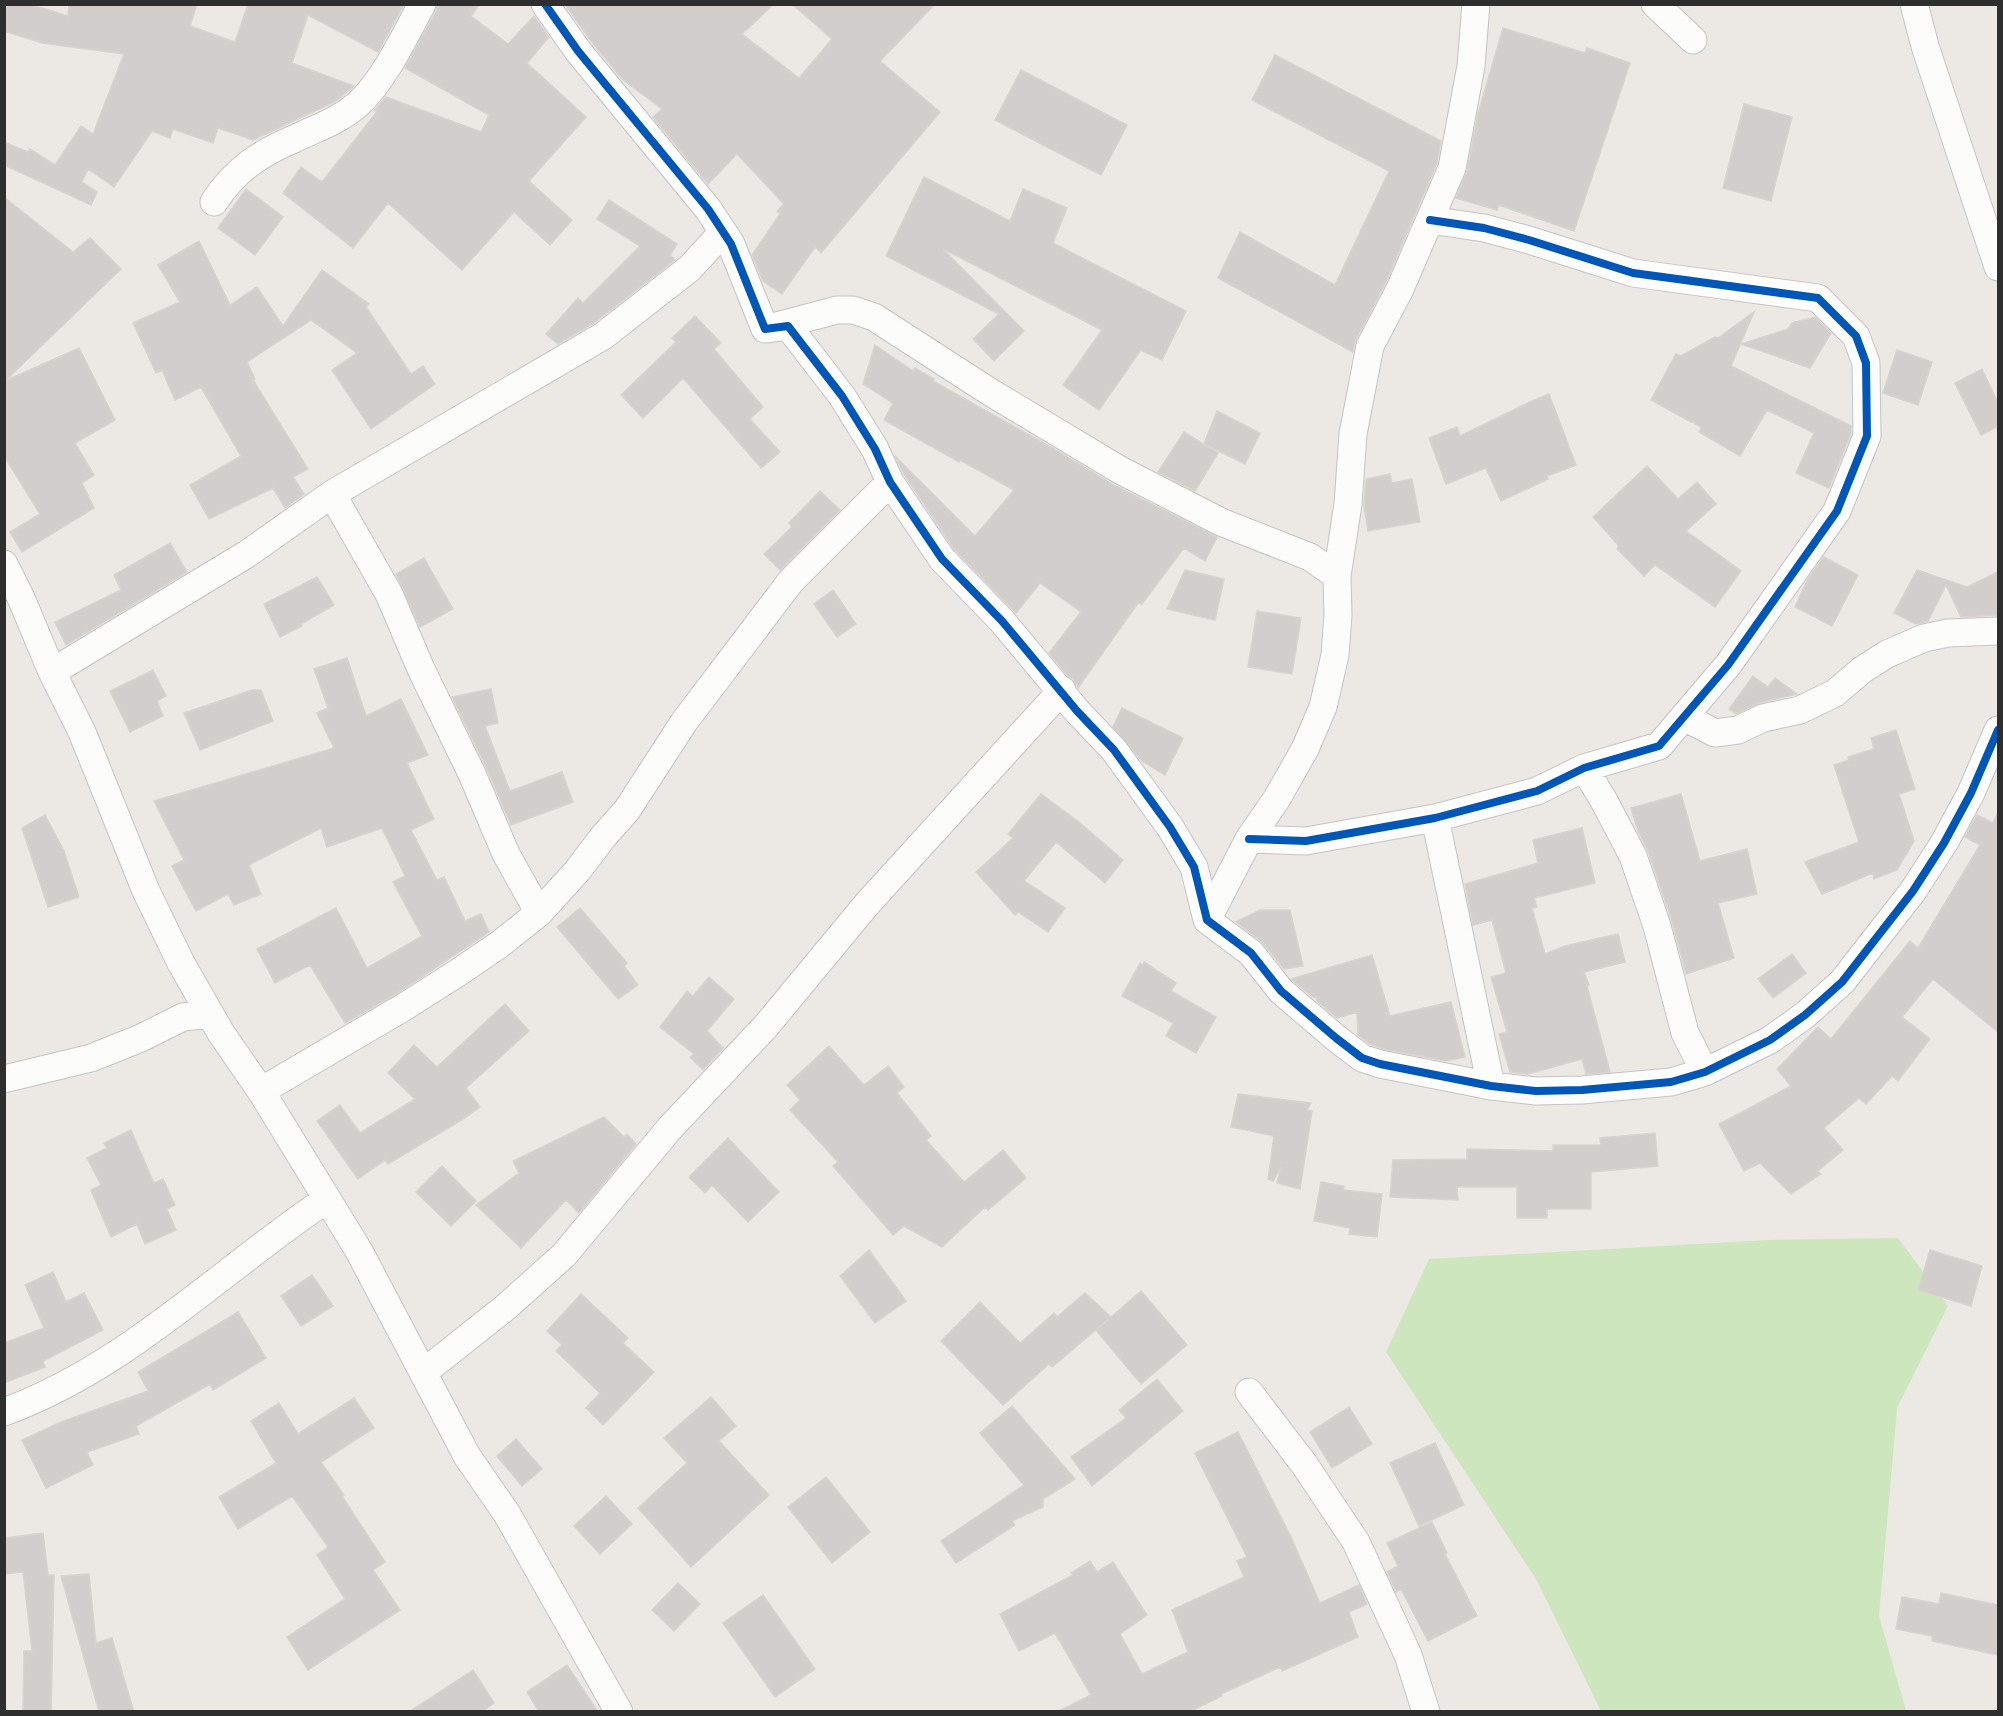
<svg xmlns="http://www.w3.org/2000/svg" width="2003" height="1716" viewBox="0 0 2003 1716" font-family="'Roboto Condensed',sans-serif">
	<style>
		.green { fill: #cee6be }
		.building { fill: #d1cecb; stroke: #d7d4d0; stroke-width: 1.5 }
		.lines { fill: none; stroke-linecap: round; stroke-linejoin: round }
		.minor-casing { stroke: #c5c4c5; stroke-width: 29 }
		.minor { stroke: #fcfcfb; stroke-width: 27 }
		.cycleway-casing { stroke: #fff; stroke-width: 11 }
		.cycleway { stroke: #0057b8; stroke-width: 8 }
	</style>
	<rect width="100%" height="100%" fill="#ece8e4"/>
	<path class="green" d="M1898 1238 1948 1306 1897 1408 1879 1616 1906 1711H1601L1536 1579 1386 1352 1429 1259 1769 1240Z"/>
	<path class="building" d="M4 4H29L68 16 69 4H197L190 26 235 42 248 4H404L378 52 308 15 292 63 354 86 334 102 253 140 218 128 213 143 173 129 170 138 152 131 114 187 88 169 82 182 97 192 91 205 4 165V142L28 152 30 149 55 165 81 126 93 134 124 54 42 43 4 31Z
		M438 4H480L471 16 508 44 534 16 549 37 527 63 586 117 529 181 572 220 550 245 514 212 462 270 388 203 353 248 283 193 301 167 322 182 379 109 374 111 386 97 481 132 489 115 405 68 436 11Z
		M565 4H774L742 34 799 78 832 39 792 4H935L880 61 940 112 821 253 815 247 782 294 763 281 752 255 780 214 777 211 784 204 737 154 708 184 653 117 662 109 622 79 591 41Z
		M1503 28 1585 53 1587 48 1630 63 1574 231 1499 205 1497 210 1456 198 1467 171 1478 114Z
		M1275 55 1441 141 1437 163 1386 282 1356 339 1353 352 1218 278 1240 232 1335 285 1389 171 1252 100Z
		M1021 70 1127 125 1101 175 995 120Z
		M1744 104 1792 117 1771 201 1723 188Z
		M924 177 1010 221 1023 189 1067 208 1053 243 1186 311 1162 360 1141 350 1099 410 1063 385 1102 330 943 249 1024 331 994 361 973 339 999 314 886 256Z
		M246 189 283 217 255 255 218 228Z
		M4 197 73 252 90 238 121 269 5 381 79 348 115 420 75 443 94 475 82 483 94 508 22 552 10 532 40 514 4 456Z
		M609 200 677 244 670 255 675 260 594 323 558 344 546 334 578 298 583 303 640 246 597 219Z
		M199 241 230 305 257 287 283 326 322 270 369 304 366 307 411 374 423 366 435 384 371 429 332 370 357 353 311 320 247 362 255 379 253 380 308 469 293 477 304 494 285 508 273 488 209 519 190 485 241 456 201 387 175 400 162 370 156 373 133 323 180 302 158 265Z
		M1754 312 1731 366 1851 426V433L1829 488 1796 473 1814 433 1767 410 1740 456 1699 432 1701 427 1692 422 1694 421 1691 422 1651 400 1676 354 1681 356 1715 337 1718 338Z
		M695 316 721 343 714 349 763 407 750 419 780 452 761 468 683 378 643 418 621 395 676 342 672 338Z
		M1815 317 1831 333 1810 368 1741 344 1788 329 1792 323Z
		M875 345 913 371 915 368 934 379 933 381 1049 446 1112 484 1217 537 1205 561 1184 548 1142 604 1138 603 1078 688 1073 679 1068 676 1049 653 1081 612 1040 583 1016 613 954 549 904 474 895 456 975 536 1014 490 960 460 959 462 884 420 893 403 863 384Z
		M1897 350 1932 362 1918 405 1883 393Z
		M1982 369 1998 403V426L1981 435 1955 383Z
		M1549 394 1576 465 1547 476 1548 479 1501 501 1486 468 1446 484 1429 438 1457 427 1460 436 1532 401Z
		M1217 411 1260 433 1245 464 1204 444Z
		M1184 432 1218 453 1195 491 1158 472Z
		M1647 466 1678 499 1697 482 1716 504 1686 531 1741 571 1715 607 1655 565 1644 576 1617 549 1619 546 1593 517Z
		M1390 474 1392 483 1412 479 1420 522 1368 531 1364 506 1366 479Z
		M820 491 840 510 780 570 764 554 792 527 789 523Z
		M170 543 187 572 66 645 55 622 121 590 114 575Z
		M1824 557 1858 575 1832 626 1795 607 1808 579Z
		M424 558 453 609 420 627 396 574Z
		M1185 570 1224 579 1215 620 1167 609Z
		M1917 570 1967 587 1998 572V615L1961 617 1946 585 1928 621 1916 624 1894 613Z
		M317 577 334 605 301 624 302 626 280 637 264 604Z
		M833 590 856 624 837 637 814 604Z
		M1257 611 1301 618 1292 674 1248 667Z
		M347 658 366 716 401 699 428 755 407 763 434 819 411 830 437 880 444 877 465 921 481 914 489 932 396 994 345 1023 310 965 275 983 257 949 336 908 367 968 422 936 393 882 405 876 382 828 327 847 321 828 249 865 261 894 234 905 228 894 196 911 172 866 184 860 154 801 334 748 317 713 328 708 314 669Z
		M153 670 166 696 157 701 163 716 130 732 110 691Z
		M1753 676 1768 687 1775 678 1797 694 1759 703 1736 714 1729 709Z
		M491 689 498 723 485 726 510 791 562 772 573 802 511 825 486 767 452 697Z
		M252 690H261L273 721 200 750 184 713Z
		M1122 708 1183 738 1165 775 1142 761 1113 727Z
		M1896 730 1915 789 1899 794 1914 841 1897 870 1874 879 1873 873 1822 894 1805 862 1859 842 1834 765 1849 760 1848 757 1874 749 1871 738Z
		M1041 794 1079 822 1123 860 1105 883 1056 842 1024 881 1065 908 1048 932 1018 912 1015 915 976 872 1013 838 1008 834Z
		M1681 794 1700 861 1747 849 1757 894 1718 903 1734 958 1686 974 1672 921 1648 851 1638 831 1631 808Z
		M1998 813V1032L1933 979 1902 1017 1930 1039 1898 1081 1892 1076 1866 1104 1859 1098 1824 1128 1843 1150 1818 1171 1821 1174 1791 1194 1760 1163 1744 1171 1719 1124 1791 1086 1777 1069 1818 1027 1831 1039 1910 941 1918 948 1980 845 1965 837 1977 815 1993 823Z
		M45 815 64 851 79 897 48 907 22 828Z
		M1582 828 1595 883 1534 898 1537 907 1532 908 1545 954 1565 946 1618 934 1625 962 1584 972 1589 985 1587 986 1610 1072 1586 1074 1582 1059 1528 1074 1510 1072 1499 1034 1507 1032 1491 977 1506 973 1492 920 1473 925 1465 884 1538 863 1533 840Z
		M580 908 627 963 624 966 638 985 618 999 557 927Z
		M1260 910H1290L1303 966 1284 969 1263 943 1236 922Z
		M1792 954 1806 973 1773 998 1758 979Z
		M1372 955 1390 1016 1451 1002 1465 1057 1446 1061 1384 1049 1370 1044 1358 1035 1357 1012 1337 1018 1317 1001 1316 997H1313L1291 979Z
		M1144 962 1176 983 1171 991 1216 1017 1196 1053 1166 1036 1173 1023 1122 996 1140 963 1143 965Z
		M709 977 734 999 707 1031 723 1048 703 1070 690 1057 694 1054 660 1027 687 991 693 996Z
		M505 1004 529 1031 466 1088 480 1107 463 1119 388 1164 385 1160 358 1179 317 1121 340 1105 360 1133 415 1099 388 1073 414 1045 437 1067Z
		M829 1046 864 1085 888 1066 904 1087 897 1093 931 1136 926 1140 964 1182 1003 1150 1026 1178 988 1210 985 1207 942 1247 904 1226 893 1235 833 1166 838 1162 790 1110 800 1100 787 1085Z
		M1238 1094 1311 1103 1307 1110 1312 1111 1300 1189 1277 1183 1281 1167 1273 1181 1268 1179 1274 1136 1231 1127Z
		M604 1117 624 1137 627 1134 636 1144 579 1213 566 1200 521 1248 476 1205 519 1173 513 1161Z
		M131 1130 154 1183 163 1179 175 1205 167 1209 176 1230 145 1244 137 1224 111 1237 91 1190 101 1185 87 1158 107 1148 104 1143Z
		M1655 1133 1658 1166 1591 1172V1209H1547V1218H1517V1187H1457L1458 1200 1390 1197 1393 1160 1467 1159V1149L1553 1151V1145H1601L1600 1138Z
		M728 1138 779 1192 748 1222 712 1185 705 1193 689 1177Z
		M442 1166 476 1201 451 1226 416 1192Z
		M1321 1182 1344 1186 1343 1190 1382 1194 1377 1237 1349 1234 1350 1228 1314 1221Z
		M869 1250 906 1301 875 1323 840 1276Z
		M1930 1250 1982 1266 1971 1306 1918 1290Z
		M53 1272 66 1302 84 1293 103 1330 43 1361 45 1367 4 1383V1343L44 1328 25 1285Z
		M312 1275 333 1306 301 1326 281 1296Z
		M1141 1291 1187 1345 1141 1384 1096 1330Z
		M1085 1293 1111 1317 1052 1367 1049 1364 1003 1405 941 1341 980 1302 1020 1343 1054 1313 1057 1317Z
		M581 1294 628 1338 623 1343 654 1372 603 1425 586 1408 600 1393 556 1351 562 1345 547 1331Z
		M238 1312 266 1358 213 1390 210 1384 136 1426 139 1434 87 1452 93 1465 46 1488 22 1440 61 1422 148 1391 138 1372Z
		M1157 1379 1183 1411 1092 1486 1071 1457 1126 1418 1119 1410Z
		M711 1397 736 1426 719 1441 769 1495 691 1567 638 1508 687 1463 664 1438Z
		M354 1398 374 1428 321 1462 344 1495 342 1496 385 1562 373 1570 400 1610 308 1670 287 1637 345 1599 317 1555 328 1547 292 1496 238 1529 219 1497 276 1463 251 1421 279 1403 298 1434Z
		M1012 1406 1075 1479 1043 1499V1507L1012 1521 1015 1525 956 1563 941 1541 1024 1485 980 1433Z
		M1349 1407 1372 1444 1332 1468 1310 1432Z
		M1238 1432 1291 1537 1320 1603 1359 1585 1367 1604 1349 1612 1358 1637 1282 1671 1280 1667 1221 1694 1222 1696 1189 1712H1057L1091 1695 1055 1633 1019 1651 1000 1614 1073 1575 1071 1573 1090 1561 1097 1572 1113 1562 1147 1615 1120 1634 1142 1674 1188 1652 1172 1610 1244 1577 1237 1561 1247 1557 1195 1453Z
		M516 1439 542 1469 522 1486 497 1456Z
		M1435 1443 1464 1505 1419 1526 1390 1463Z
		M826 1477 870 1532 832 1563 788 1507Z
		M606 1496 632 1524 600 1554 574 1526Z
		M1432 1522 1447 1553 1445 1554 1477 1616 1428 1641 1401 1589 1396 1592 1387 1572 1398 1566 1387 1543Z
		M43 1533 48 1575H54L51 1712H23L24 1651H32L26 1598 23 1572 4 1574V1538Z
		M89 1574 96 1643 112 1638 134 1712H99L61 1576Z
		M678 1583 700 1604 674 1631 652 1610Z
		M1941 1593 1998 1605V1655L1932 1641V1636L1896 1629 1902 1597 1939 1604Z
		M763 1595 815 1669 775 1697 723 1623Z
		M567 1665 598 1712H539L527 1692Z
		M473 1670 494 1703 482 1712H409Z"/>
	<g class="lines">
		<defs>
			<path id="minor" d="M545 4 578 51 708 209 731 244 765 329 788 326 842 396 875 449 890 482 942 559 1002 621 1077 711 1114 750 1170 827 1194 867 1207 920 1251 953 1281 991 1336 1038 1362 1058 1380 1064 1491 1086 1536 1091 1582 1090 1671 1082 1705 1072 1770 1040 1805 1015 1842 982 1913 891 1944 843 1971 793 1998 730
				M1655 4 1693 40
				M1914 4 1925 46 1998 267
				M214 202C235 170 260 153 296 138 317 128 338 121 357 105 384 81 404 37 422 4
				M769 328 837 310H853L874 317 990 392 1120 470 1221 522 1310 557 1337 576
				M332 494 389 594 421 669 472 774 506 854 539 913
				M4 564 21 598 52 672 82 732 146 891 181 963 221 1033 261 1091 359 1251 467 1456 507 1514 619 1712
				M52 672 247 554 332 494 603 336 690 268 723 232
				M1684 717 1715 733 1738 730 1763 718 1800 710 1835 693 1862 670 1887 654 1924 638 1948 633 1998 631
				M1584 768 1603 799 1633 856 1657 926 1685 1033 1705 1072
				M1435 818 1491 1086
				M1249 839 1306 841 1435 818 1537 791 1584 768 1659 746 1728 665 1837 511 1867 436 1866 363 1856 336 1818 298 1633 273 1529 240 1484 228 1430 220
				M1207 920 1249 839 1276 800 1305 749 1323 707 1335 655 1338 615 1337 576 1348 504 1353 434 1370 346 1400 289 1452 168 1471 66 1476 4
				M4 1079 91 1058 141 1038 183 1017 210 1014
				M261 1091 404 1007 459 972 500 944 539 913 578 870 603 837 627 810 684 722 791 581 890 482
				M424 1372 506 1307 564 1255 670 1128 766 1026 867 904 1062 690
				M1249 1392 1304 1464 1356 1542 1408 1655 1426 1712
				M4 1412C127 1367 220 1271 327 1199"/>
		</defs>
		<use href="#minor" class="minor-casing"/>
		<use href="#minor" class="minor"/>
		<defs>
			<path id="cycleway" d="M545 4 578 51 708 209 731 244 765 329 788 326 842 396 875 449 890 482 942 559 1002 621 1077 711 1114 750 1170 827 1194 867 1207 920 1251 953 1281 991 1336 1038 1362 1058 1380 1064 1491 1086 1536 1091 1582 1090 1671 1082 1705 1072 1770 1040 1805 1015 1842 982 1913 891 1944 843 1971 793 1998 730
				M1249 839 1306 841 1435 818 1537 791 1584 768 1659 746 1728 665 1837 511 1867 436 1866 363 1856 336 1818 298 1633 273 1529 240 1484 228 1430 220"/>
		</defs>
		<use href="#cycleway" class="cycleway-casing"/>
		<use href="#cycleway" class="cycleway"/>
	</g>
	<rect width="2003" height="1716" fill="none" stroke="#2e2e2e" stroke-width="12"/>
</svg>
